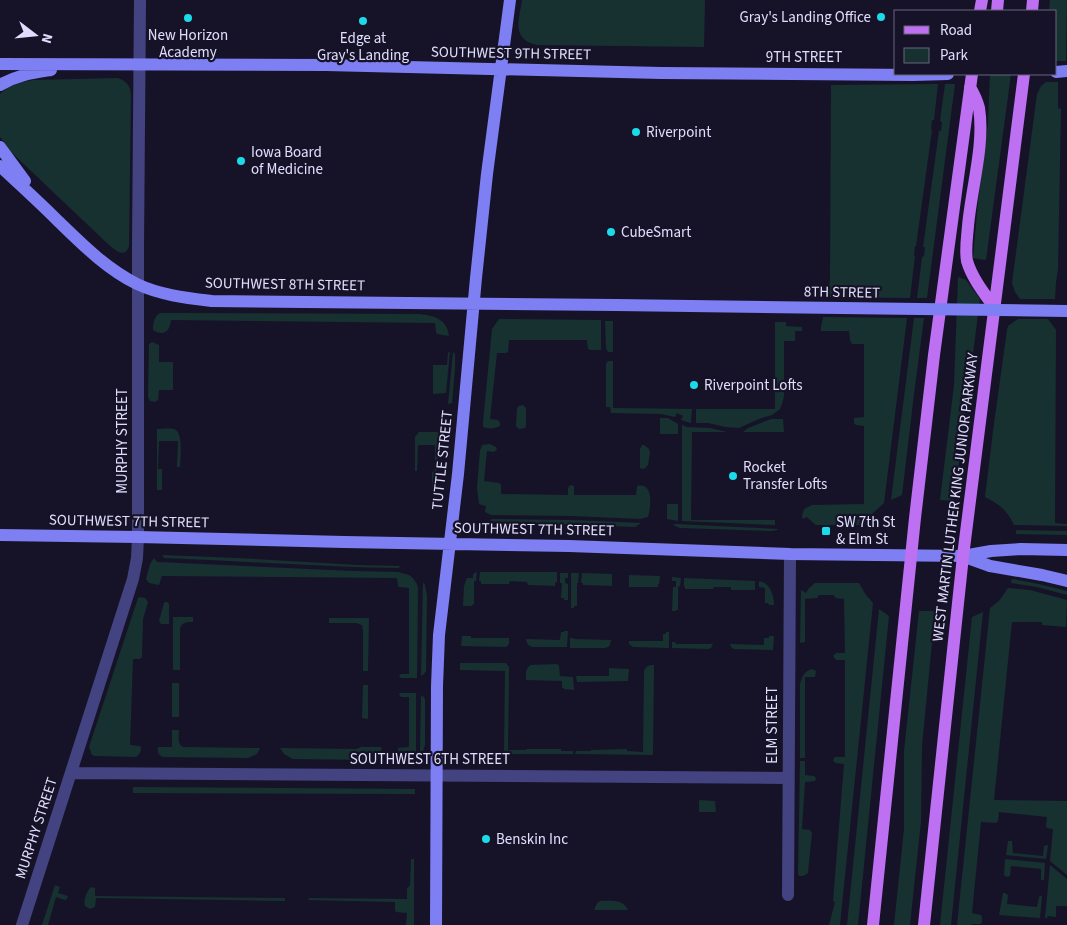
<svg xmlns="http://www.w3.org/2000/svg" width="1067" height="925" viewBox="0 0 1067 925" font-family="'Source Sans 3',sans-serif">
	<style>
		.green { fill: #173130 }
		.lines { fill: none; stroke-linecap: round; stroke-linejoin: round }
		.street { stroke: #444382; stroke-width: 12 }
		.secondary { stroke: #7e7ff2; stroke-width: 12 }
		.primary { stroke: #bd70f1; stroke-width: 12 }
		.secondary-bridge { stroke: #7e7ff2; stroke-width: 12 }
		.poi-dot { fill: #1ddae8; stroke: #161328; stroke-width: 2 }
		.labels { text-anchor: middle; stroke-width: 4.5; stroke-linejoin: round; paint-order: stroke }
		.poi-label { font-size: 15px; fill: #e0defc; stroke: #161328; text-anchor: start }
		.street-label { font-size: 15px; fill: #e0defc; stroke: #161328 }
	</style>
	<rect width="100%" height="100%" fill="#161328"/>
	<path class="green" d="M522 0H705L704 47 537 45C511 39 519 20 522 0Z
		M1050 0H1067L1066 61H1056V11H1049Z
		M990 74H1011L986 260 973 258 978 202 988 124Z
		M118 78C126 81 130 85 131 94L129 246C125 259 115 250 109 245L10 151 0 137V94C9 85 22 82 34 80Z
		M1046 82H1058V108L1061 109 1058 269 1056 282 1055 299H1020L1015 292 1012 283 1037 94 1041 86Z
		M938 84 934 120H932L931 129 932 130 916 246H915L914 255 915 256 910 298 826 297 830 281 831 85Z
		M945 84H955L927 298H917L922 257 924 256 925 247H923L939 131H941L942 122 940 121Z
		M958 277 966 280 980 299 954 501 940 500 954 385Z
		M160 313 420 314C435 316 447 319 449 336L437 334 436 332 435 323 171 320C170 331 164 337 153 330 153 323 154 317 160 313Z
		M823 317 907 318 884 503 873 513 865 525H816L810 520 807 517 803 519 802 516 804 509 812 505 864 504V426L856 425 854 423V418L864 417V344H852L850 340 849 331H821V327Z
		M914 318H924L914 394 902 495 891 500Z
		M499 319 601 320V350H591L588 349 587 340H509L508 352 506 353H497L490 419 498 420 500 423V426C494 429 489 429 483 427V422L492 329Z
		M1018 319H1048L1056 330 1055 523 1067 524V526L1014 525C1008 511 999 504 985 497L993 431 1007 330 1008 326Z
		M605 321H613V352H608L606 348Z
		M775 322H786V326L802 327V331H795V341H784V396L782 404 780 409 772 415 759 419 739 428 725 427 708 423H696V409H775Z
		M152 342 159 345V362H173V390H159L158 400 155 402 150 401 148 397 149 348V344Z
		M450 351 446 393 433 394V365H447L448 353Z
		M453 352 455 354V368L452 403 448 404Z
		M609 361H613V408L692 409 691 423 681 420 683 416 677 413 675 417 661 414 611 413 610 407H606V364L607 362Z
		M523 405 526 408V426L525 428 519 429 516 426 517 408 519 406Z
		M660 418H668L678 424V434H660Z
		M771 419H783L784 432H743L748 428Z
		M682 425 687 427 710 428 727 432H692L691 520H775V525L682 521Z
		M157 429C162 429 169 428 174 429 184 432 180 459 180 467H177L178 441H159L158 469H162V490H157Z
		M419 432H437L440 433 434 494H432V472L435 471V445H418L417 471H415V437Z
		M490 444 496 447 497 450 494 452 487 451 484 481 499 483 501 485V494L568 495V488L570 485 574 486V495H636L637 486C654 482 651 507 648 517L640 519 572 516 491 515 485 512 486 506 479 504 477 488 480 451 482 445Z
		M642 445H644L649 449 650 453 648 465 644 469 640 468V449Z
		M668 504H678V521L667 519V505Z
		M492 519 573 520 641 523 635 527 497 522 490 521Z
		M675 524 777 529 778 530 771 531 680 528 673 525Z
		M1016 530 1067 531V535L1016 534Z
		M162 555 237 558 358 565 401 566 398 568C320 567 242 561 164 558Z
		M154 558 157 562 353 571 398 572 409 575 412 577 417 584 418 588 417 678H401L399 676 401 674H409V588L399 587 398 586 397 578 162 576 159 585 149 583 146 579 150 564Z
		M477 572 476 581H474V604L472 605V606H463L464 586 467 578H473V574Z
		M480 572H557V582L555 583V586L528 585 527 582 510 581 509 584H481V581H479Z
		M560 573H568V578H565V583L568 584V600H564V598H561L562 583H560Z
		M571 573H579L578 583H577V606H574V608H571Z
		M582 573 612 574V586L583 585V583H581Z
		M629 575 660 576 659 584H658V587H629Z
		M672 577 681 578 680 586 678 587V610H676V611H672L673 587H676V581H672Z
		M684 578 755 581V590H731V587H714L713 589H685V587L684 586Z
		M1012 579C1031 582 1049 586 1067 591V595L1037 587 1011 583Z
		M759 581C770 583 774 595 774 605H769L768 603H765V588L759 587Z
		M423 582 425 585 427 596 426 671 424 674 421 676Z
		M815 583H859L866 595 873 603 840 925H829L835 902 833 901 844 764 835 763 833 760 835 757H845V660H836L833 656 836 653H845L844 599 836 598 833 595H819L817 598 805 599V642L800 643 801 590 806 593 809 588Z
		M1008 588 1030 590 1067 600 1066 627 1042 625V622H1012L994 800 1067 801V875L1050 861 1053 829 1047 828 1046 826 1047 817 999 812 998 821 996 823 981 822 972 913 981 915 982 917V923L980 924H972L971 925H957L990 608 999 601Z
		M140 597 145 598 148 602 143 619 142 657 140 659H133L130 745 139 746 141 747C141 752 140 754 136 757L95 756 92 755 89 747 138 598Z
		M165 602H167L169 604V624H161L159 621 164 603Z
		M879 609 889 616 858 925H847Z
		M919 611H935L922 746 921 821 910 925H894L904 829V751Z
		M983 612 951 925H940L972 617Z
		M173 617H193V622C186 622 182 622 180 629V670H173Z
		M329 618H369L368 671H363V630L362 625 356 623H329Z
		M564 631H568L567 647H533C528 646 527 644 526 639L560 640 561 632H564Z
		M666 632H669V648L633 647 629 644V641H663V634H666Z
		M462 636H471V638H509V644L506 647 461 646Z
		M769 636H774L773 650 734 649 731 647 730 644 764 645V638H769Z
		M570 638H573L574 639 611 640 610 645 608 647 605 648H570Z
		M672 642H675L676 644H713L711 648 708 649 672 648Z
		M460 663H506L509 667V670L508 750H526L527 749H561V751H573V754H504L505 671 460 670Z
		M557 664 559 666 560 676 573 677 574 690 564 689V688H562V681L526 680C526 674 525 668 531 665Z
		M654 665 653 755 575 754 576 751H591V750L627 749V751L643 752 644 671C646 666 649 665 654 665Z
		M609 668 629 669 628 681 577 682 576 676H609Z
		M812 669 816 671 815 677H805V758H800V684C802 677 804 671 812 669Z
		M172 683H179V717H172Z
		M363 685H368V719L362 718Z
		M400 693H416V759L402 760 399 757 398 748 409 747V697H401L399 694Z
		M421 695 424 697 425 700V745L423 751H420Z
		M172 730H179C179 736 177 744 183 747L260 748 257 754 248 758 163 757C158 755 157 752 158 747H172Z
		M361 747H381C383 752 382 758 376 760L293 759 284 754 280 748 356 749Z
		M800 761H805V775L814 776 816 778 815 781 805 782 802 829 810 830 812 833 808 873C804 876 803 876 799 876L798 873Z
		M133 787 415 789V794L133 793Z
		M699 800 715 801 716 812H699Z
		M1008 841H1012L1013 853 1043 856 1044 846 1048 845 1046 859 1006 855Z
		M411 859H414V925H406L407 913 396 912 395 910V902L308 900 309 898 407 899V889L410 885Z
		M1005 859 1045 863 1044 880H1041V869L1011 866 1010 876 1007 877 1004 875Z
		M1050 865 1067 879V906H1056V917L1048 916 1047 918H1045Z
		M55 885 60 887 58 893 68 896 67 899 65 900 56 897 48 925H42Z
		M91 887 95 888V896L285 898V901L96 898 95 907 90 909 85 906C83 900 87 891 91 887Z
		M1003 893H1005L1008 895 1007 904 1037 907 1039 897 1040 896H1042L1040 918 999 915Z
		M600 901C611 901 623 899 628 910H594L597 903Z"/>
	<g class="lines">
		<path class="street" d="M71 773 788 778
			M788 895 790 554
			M22 925 133 579 137 558 138 537V246L140 0"/>
		<path class="secondary" d="M0 64 326 65 661 73 913 75 948 74
			M1056 72 1067 71
			M0 85C17 75 32 73 51 70
			M0 147 25 181
			M0 166C19 184 38 201 56 219 81 243 105 268 137 284 160 295 187 298 212 301L616 305
			M0 535 138 537 344 542 569 546 790 554 963 556 991 551 1021 549 1067 550
			M965 557 990 566 1042 575 1067 581
			M436 925 437 686 439 635 458 474 476 278 487 174 510 0"/>
		<path class="primary" d="M980 11 982 0
			M997 11 998 0
			M1032 11 1033 0
			M970 87C974 94 977 100 979 108 985 144 971 190 968 226 967 238 965 250 967 261 972 278 984 293 994 307
			M873 925 915 518 934 355 972 74
			M924 925 963 556 1024 74"/>
		<path class="secondary-bridge" d="M616 305 1067 311"/>
	</g>
	<g class="poi-dot">
		<circle cx="881" cy="17" r="5"/>
		<circle cx="188" cy="18" r="5"/>
		<circle cx="363" cy="21" r="5"/>
		<circle cx="636" cy="132" r="5"/>
		<circle cx="241" cy="161" r="5"/>
		<circle cx="611" cy="232" r="5"/>
		<circle cx="694" cy="385" r="5"/>
		<circle cx="733" cy="476" r="5"/>
		<rect x="821" y="526" width="10" height="10" rx="2.5"/>
		<circle cx="486" cy="839" r="5"/>
	</g>
	<g class="labels">
		<g class="poi-label">
			<text x="871" y="22" text-anchor="end">Gray's Landing Office</text>
			<text x="188" y="40" text-anchor="middle">New Horizon<tspan x="188" dy="17">Academy</tspan></text>
			<text x="363" y="43" text-anchor="middle">Edge at<tspan x="363" dy="17">Gray's Landing</tspan></text>
			<text x="646" y="137">Riverpoint</text>
			<text x="251" y="157">Iowa Board<tspan x="251" dy="17">of Medicine</tspan></text>
			<text x="621" y="237">CubeSmart</text>
			<text x="704" y="390">Riverpoint Lofts</text>
			<text x="743" y="472">Rocket<tspan x="743" dy="17">Transfer Lofts</tspan></text>
			<text x="836" y="527">SW 7th St<tspan x="836" dy="17">&amp; Elm St</tspan></text>
			<text x="496" y="844">Benskin Inc</text>
		</g>
		<g class="street-label">
			<text transform="translate(511 53) rotate(1)" y="5">SOUTHWEST 9TH STREET</text>
			<text x="804" y="62">9TH STREET</text>
			<text transform="translate(285 284) rotate(1)" y="5">SOUTHWEST 8TH STREET</text>
			<text transform="translate(842 292) rotate(1)" y="5">8TH STREET</text>
			<text transform="translate(122 441) rotate(-90)" y="5">MURPHY STREET</text>
			<text transform="translate(442 460) rotate(-84)" y="5">TUTTLE STREET</text>
			<text transform="translate(955 497) rotate(-83)" y="5">WEST MARTIN LUTHER KING JUNIOR PARKWAY</text>
			<text transform="translate(129 521) rotate(1)" y="5">SOUTHWEST 7TH STREET</text>
			<text transform="translate(534 529) rotate(1)" y="5">SOUTHWEST 7TH STREET</text>
			<text transform="translate(772 725) rotate(-90)" y="5">ELM STREET</text>
			<text x="430" y="764">SOUTHWEST 6TH STREET</text>
			<text transform="translate(36 828) rotate(-72)" y="5">MURPHY STREET</text>
		</g>
	</g>
	<rect x="894" y="10" width="162" height="65" fill="#161328" stroke="#67647d"/>
	<rect x="904" y="26" width="25" height="8" fill="#bd70f1" stroke="#67647d"/>
	<text x="940" y="35" font-size="15" fill="#e0defc">Road</text>
	<rect x="904" y="48" width="25" height="15" fill="#173130" stroke="#67647d"/>
	<text x="940" y="60" font-size="15" fill="#e0defc">Park</text>
	<g transform="translate(35 35) rotate(106)" stroke="#161328" stroke-width="4" paint-order="stroke">
	<path d="M0-4L9 19L0 12L-9 19Z" fill="#e0defc"/>
	<text y="-8" font-size="14" font-weight="bold" text-anchor="middle" fill="#e0defc">N</text>
	</g>
</svg>
